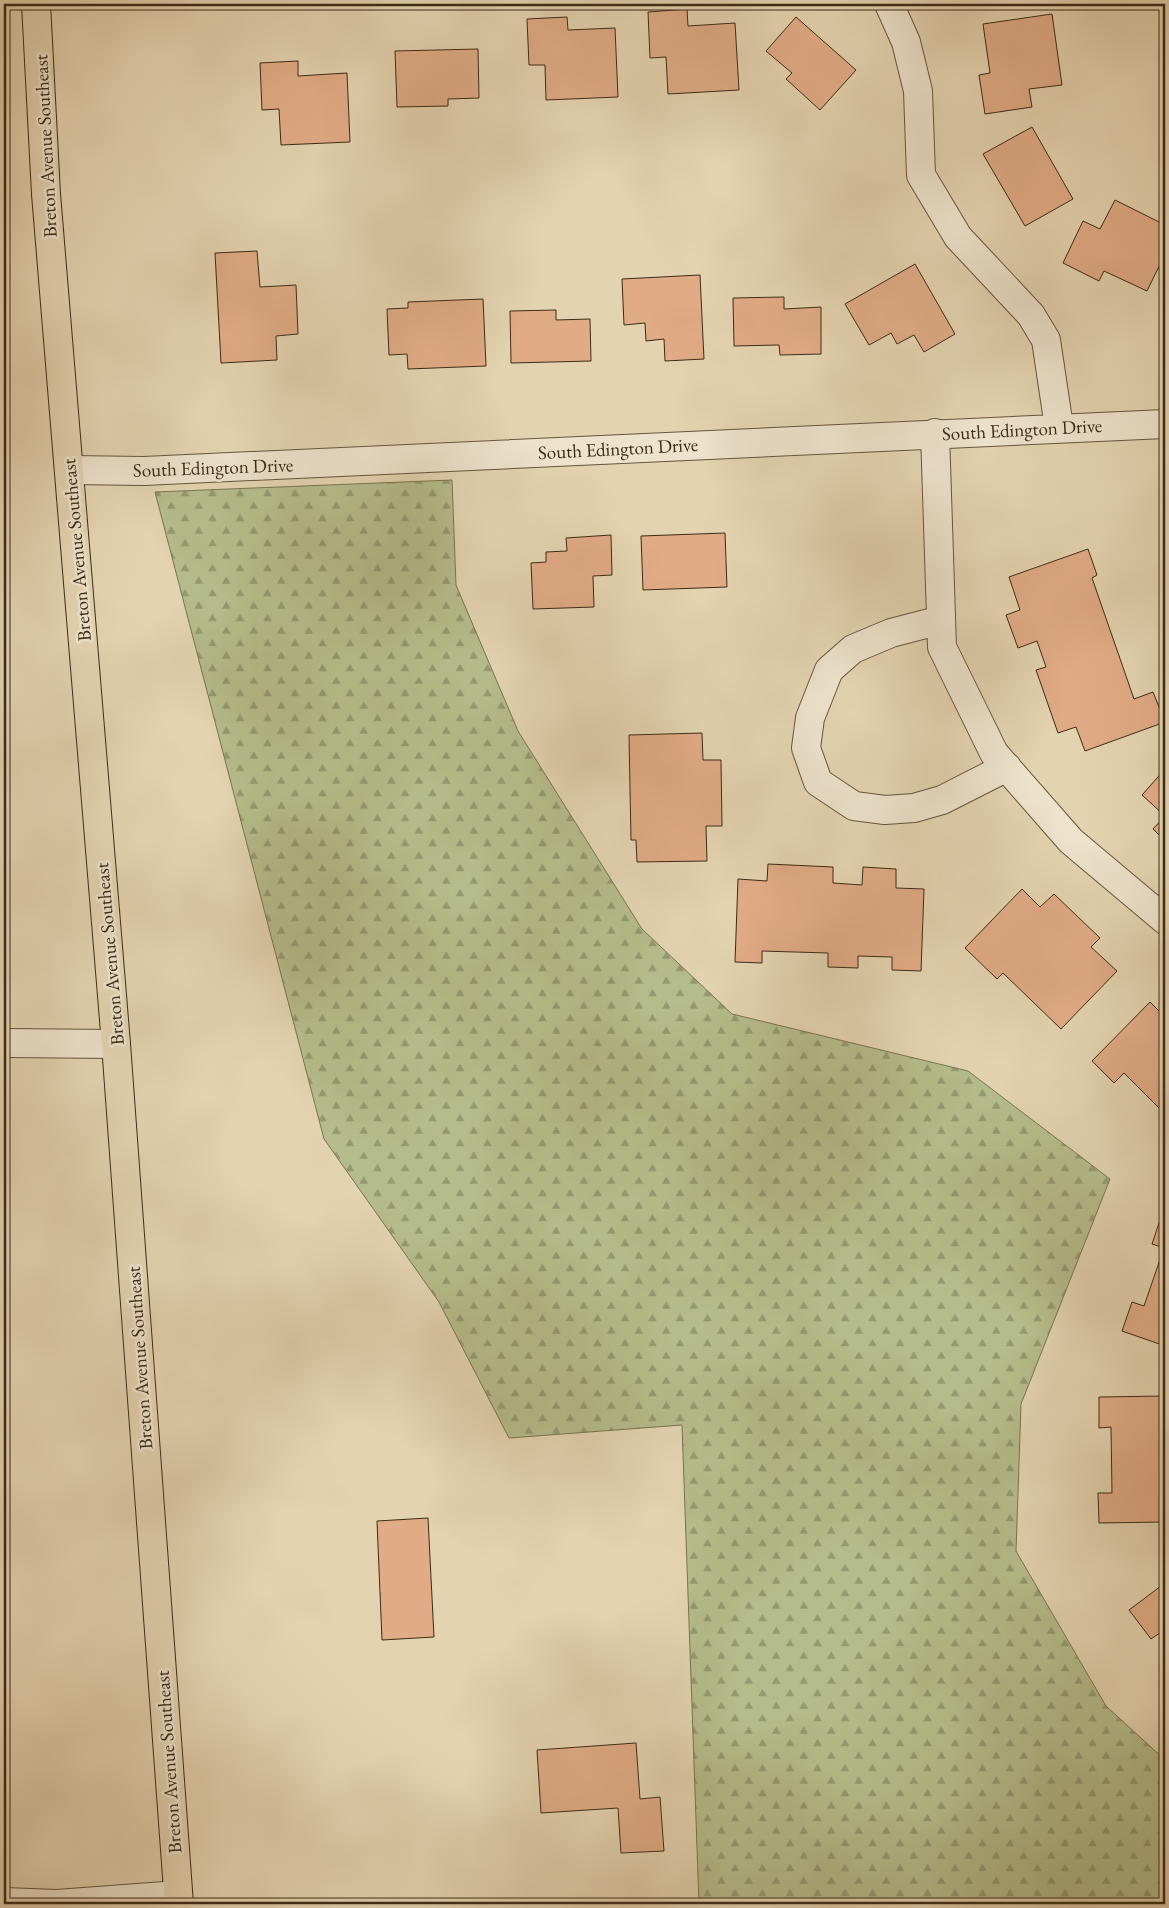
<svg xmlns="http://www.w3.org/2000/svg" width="1169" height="1908" viewBox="0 0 1169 1908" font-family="'EB Garamond',serif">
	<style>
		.forest { fill: url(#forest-firs); stroke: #787451 }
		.building { fill: #e1ab85; stroke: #3c2b17 }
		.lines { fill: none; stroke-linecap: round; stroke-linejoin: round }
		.minor-casing { stroke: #66553d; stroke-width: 30 }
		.major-casing { stroke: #3c2b17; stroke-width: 30 }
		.minor { stroke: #ede2cc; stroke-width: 28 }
		.major { stroke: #e4d3b0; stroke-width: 28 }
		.labels { text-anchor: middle; stroke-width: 5; stroke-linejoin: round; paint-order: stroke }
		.street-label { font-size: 19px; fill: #3c2b17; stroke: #ede2cc }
	</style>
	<defs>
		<pattern id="forest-firs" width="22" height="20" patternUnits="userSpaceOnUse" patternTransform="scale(1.25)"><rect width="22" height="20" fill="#b5bc8b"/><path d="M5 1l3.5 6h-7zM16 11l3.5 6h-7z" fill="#949971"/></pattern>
	</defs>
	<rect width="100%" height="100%" fill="#e4d3b0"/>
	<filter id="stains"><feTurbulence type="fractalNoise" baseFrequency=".004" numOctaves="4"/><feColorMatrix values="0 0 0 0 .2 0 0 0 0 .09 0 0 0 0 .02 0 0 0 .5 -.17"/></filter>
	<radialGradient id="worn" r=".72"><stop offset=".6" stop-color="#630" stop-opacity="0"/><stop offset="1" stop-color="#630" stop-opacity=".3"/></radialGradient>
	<path class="forest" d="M452 480 456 585 518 731 642 929 732 1014 968 1071 1110 1179 1021 1404 1016 1551 1106 1706 1165 1760V1904H699L682 1425 509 1438 439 1302 324 1139 155 492Z"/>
	<path class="building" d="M1146 4H1165V8L1146 9Z
		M687 9 688 26 735 23 739 90 668 94 666 57 650 58 648 12Z
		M1052 14 1062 85 1029 89 1032 107 985 114 979 75 990 73 983 24Z
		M567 17 568 30 615 28 618 97 546 100 545 65H529L527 19Z
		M796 17 856 70 820 110 786 79 792 73 766 51Z
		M478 49 479 98 448 99V106L397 107 395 51Z
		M298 61V76L347 73 350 142 281 145 279 109 262 110 260 63Z
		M1032 127 1073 199 1025 226 983 154Z
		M1115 200 1165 225V254L1147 291 1104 271 1099 281 1063 263 1083 221 1100 229Z
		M257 251 260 287 296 285 298 334 276 336 277 360 221 363 215 253Z
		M915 264 955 334 924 352 914 335 897 344 891 333 869 345 845 304Z
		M700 275 704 359 665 361 664 339 646 341 645 323 624 325 622 279Z
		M784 297V309L821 307V354L780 355 779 345 734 346 733 298Z
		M483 299 486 366 408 369 407 354 389 355 387 309 408 308V302Z
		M556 310V320L590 319 591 361 511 363 510 311Z
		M725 533 727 587 643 590 641 536Z
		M611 535 612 575 593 576 594 607 533 609 531 563 546 562V552L567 551 566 538Z
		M1088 549 1097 575 1092 578 1134 699 1153 692 1165 722 1085 751 1076 727 1058 733 1036 670 1046 667 1037 641 1018 648 1006 615 1020 610 1009 577Z
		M702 733 703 760H721L722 826H706L707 861 637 862 636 840H631L629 735Z
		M1165 769V841L1153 829 1165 816 1142 795Z
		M768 864 833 867V883L862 885 863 867 896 869V888L924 889 921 971 892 970V957L858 956V968L828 967V953L762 951V963L735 962 738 879 767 881Z
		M1022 889 1040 907 1054 894 1100 938 1091 947 1117 971 1061 1029 1003 973 997 979 965 948Z
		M1150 1002 1165 1017V1114L1124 1073 1114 1083 1092 1061Z
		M1163 1211 1165 1212V1346L1122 1331 1132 1302 1144 1306 1164 1248 1152 1244Z
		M1165 1396V1522L1099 1523 1098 1493H1112L1111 1427 1099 1428V1397Z
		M428 1518 434 1637 382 1640 377 1521Z
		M1165 1583V1631L1164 1630 1151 1639 1129 1610Z
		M636 1743 640 1799 660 1797 664 1851 621 1853 618 1808 541 1813 537 1750Z"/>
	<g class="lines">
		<defs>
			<path id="minor" d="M889 4 906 42 918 91 921 175 958 237 1031 315 1046 340 1059 427
				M935 433 942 647 994 753 1071 841 1165 920
				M70 470 144 471 1165 424
				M941 620 891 633 853 649 829 670 810 718 806 748 818 782 854 806 885 810 914 808 942 800 1007 767
				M4 1043 116 1044
				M4 1902 57 1904 178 1895"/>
			<path id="major" d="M36 4 46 194 116 1044 179 1904"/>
		</defs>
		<use href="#minor" class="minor-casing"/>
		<use href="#major" class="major-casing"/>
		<use href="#minor" class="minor"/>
		<use href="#major" class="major"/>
	</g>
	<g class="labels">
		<g class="street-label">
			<text transform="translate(45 146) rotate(-93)" y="7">Breton Avenue Southeast</text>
			<text transform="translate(1022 429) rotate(-3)" y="7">South Edington Drive</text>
			<text transform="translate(618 448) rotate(-3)" y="7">South Edington Drive</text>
			<text transform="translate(213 467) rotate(-2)" y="7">South Edington Drive</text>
			<text transform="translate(76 550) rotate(-95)" y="7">Breton Avenue Southeast</text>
			<text transform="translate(109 954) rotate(-95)" y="7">Breton Avenue Southeast</text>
			<text transform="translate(139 1358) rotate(-94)" y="7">Breton Avenue Southeast</text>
			<text transform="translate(168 1762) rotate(-94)" y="7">Breton Avenue Southeast</text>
		</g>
	</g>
	<rect width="1169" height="1908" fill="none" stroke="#e4d3b0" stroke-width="20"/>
	<rect x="5" y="5" width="1159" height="1898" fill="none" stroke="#3c2b17" stroke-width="2.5"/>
	<rect x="10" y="10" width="1149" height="1888" fill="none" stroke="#3c2b17"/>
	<rect width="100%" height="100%" filter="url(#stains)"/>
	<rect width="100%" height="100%" fill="url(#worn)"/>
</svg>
